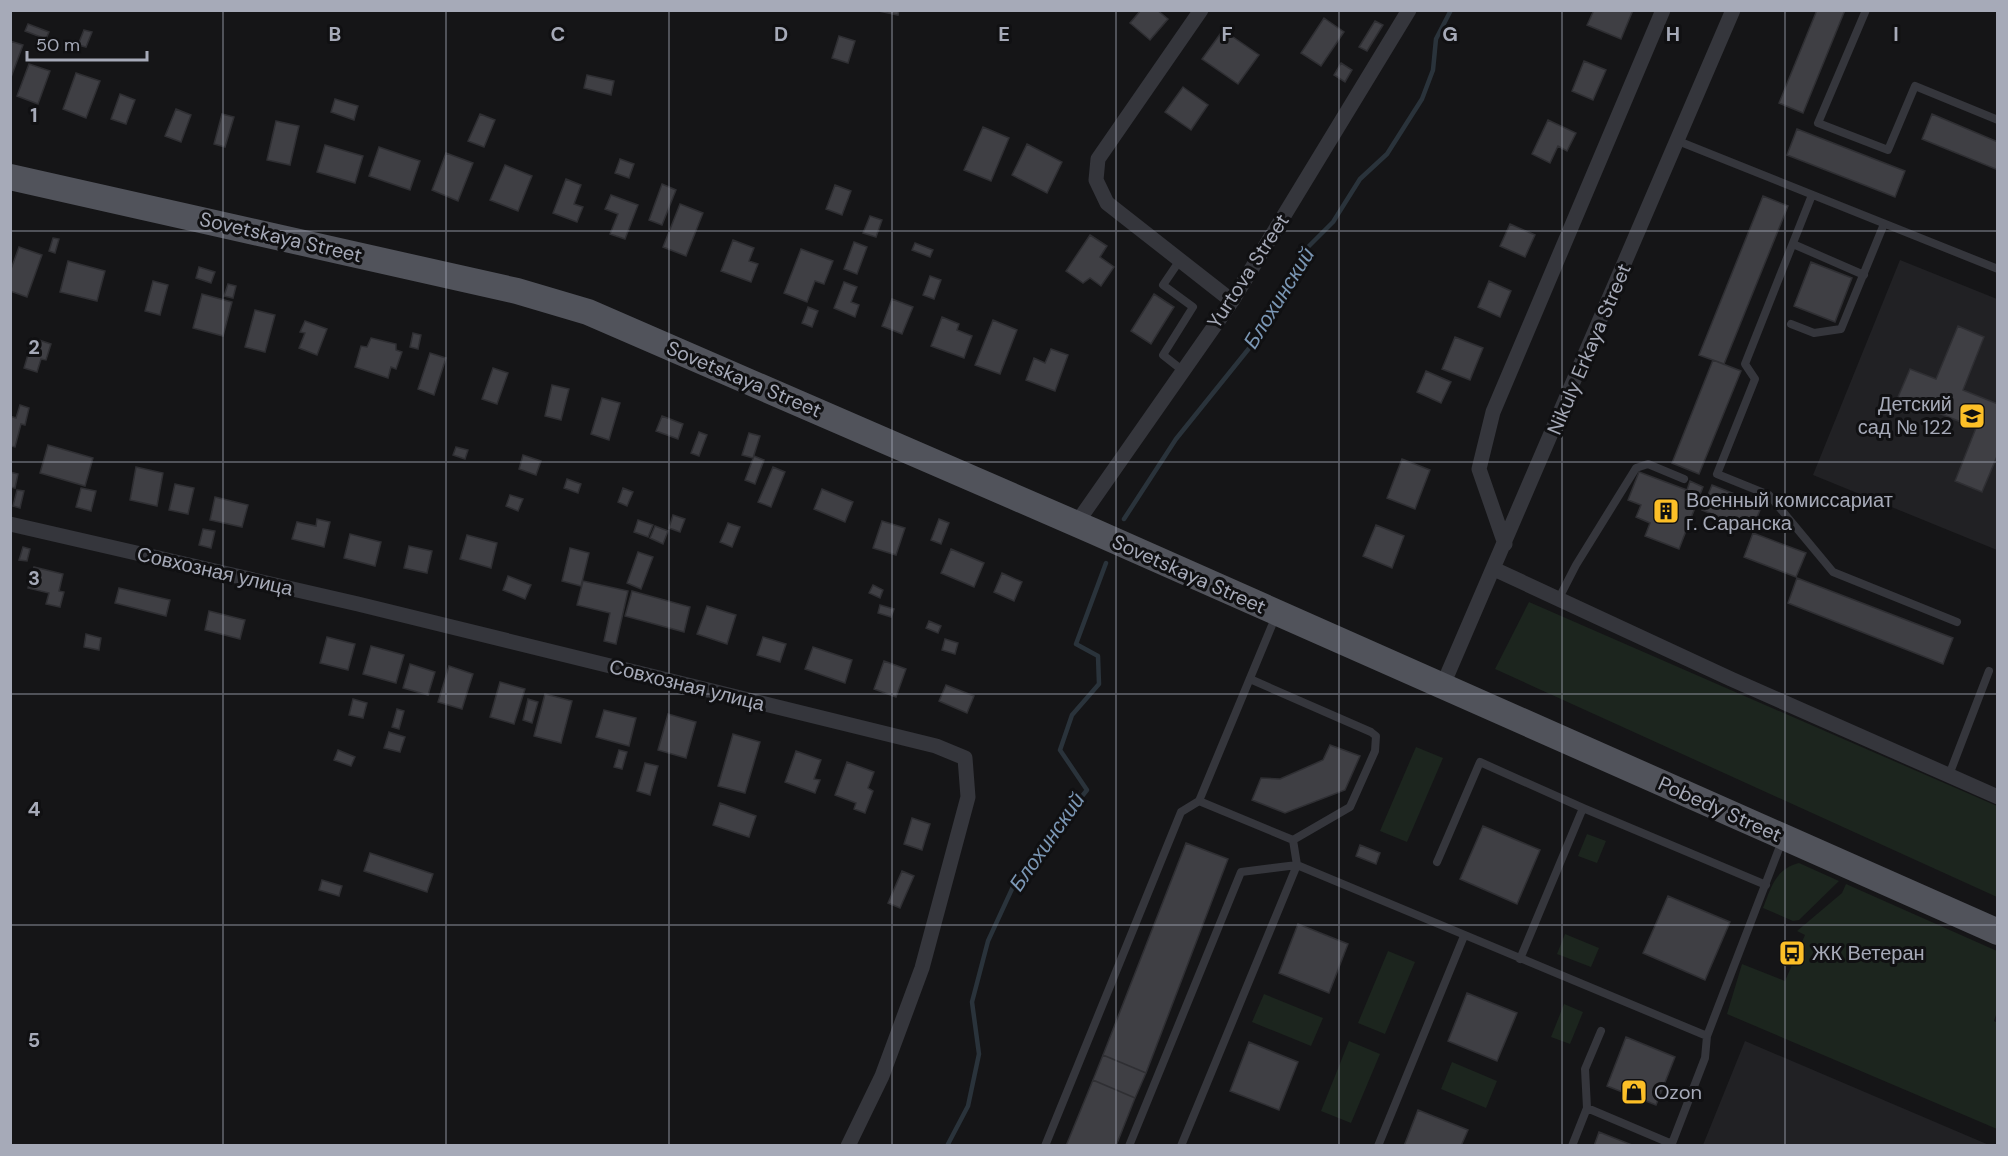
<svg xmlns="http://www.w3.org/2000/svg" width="2008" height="1156" viewBox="0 0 2008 1156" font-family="'DM Sans',sans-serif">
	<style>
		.built { fill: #212124 }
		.green { fill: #1c251e }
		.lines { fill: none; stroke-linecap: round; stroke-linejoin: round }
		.stream { stroke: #2a333b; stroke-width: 4.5 }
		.building { fill: #3f3f44; stroke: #2f2f33; stroke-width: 1.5 }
		.lane { stroke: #35363c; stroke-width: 8 }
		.street { stroke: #35363c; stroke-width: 15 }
		.primary { stroke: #51535b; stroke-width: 26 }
		.grid { fill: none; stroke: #a6aab8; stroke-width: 1.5; stroke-opacity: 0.55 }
		.labels { text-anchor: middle; stroke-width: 6; stroke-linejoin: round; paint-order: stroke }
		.street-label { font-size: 20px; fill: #a6aab8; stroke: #101012 }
		.poi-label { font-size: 20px; fill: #a6aab8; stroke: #101012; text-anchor: start }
		.water-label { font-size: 21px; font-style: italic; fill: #7b97b5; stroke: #101012 }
		.grid-label { font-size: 20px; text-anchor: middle; font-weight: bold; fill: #a6aab8; stroke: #101012; stroke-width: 6; stroke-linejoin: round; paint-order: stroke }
	</style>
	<rect width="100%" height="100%" fill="#151517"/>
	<path class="built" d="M1900 260 1997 299V550L1813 475Z
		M1745 1041 1989 1145H1703Z"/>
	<path class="green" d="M1529 602 1997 806V897L1495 669Z
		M1416 747 1443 758 1407 842 1380 831Z
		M1587 834 1606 841 1597 863 1578 856Z
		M1799 863 1839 881 1799 920 1793 921 1763 908C1771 888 1775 869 1799 863Z
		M1846 884 1997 951V1012L1994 1021 1998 1023 1997 1129 1727 1014 1742 964 1785 981 1805 935 1797 931 1842 893Z
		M1565 934 1599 948 1591 967 1557 954Z
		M1388 951 1415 962 1385 1034 1358 1023Z
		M1264 994 1323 1018 1311 1046 1252 1022Z
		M1564 1004 1583 1012 1570 1044 1551 1037Z
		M1349 1041 1380 1054 1351 1123 1321 1111Z
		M1452 1062 1497 1081 1486 1108 1441 1089Z"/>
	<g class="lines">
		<path class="stream" d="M1124 519 1176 439 1263 331 1305 250 1333 222 1360 179 1387 154 1422 99 1433 70 1436 39 1451 10
			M947 1146 968 1106 979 1054 972 1002 988 941 1018 876 1087 790 1060 750 1072 715 1099 684 1098 656 1076 644 1106 563"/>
	</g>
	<path class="building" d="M874 10H899L898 15Z
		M1141 10H1157L1168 19 1150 40 1130 23Z
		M1594 10H1633L1621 39 1587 25Z
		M1817 10H1845L1803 113 1779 103Z
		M1324 18 1344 32 1321 66 1301 53Z
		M1375 21 1383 25 1367 51 1359 47Z
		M28 24 49 32 46 39 25 31Z
		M84 30 92 32 86 47 78 45Z
		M1223 30 1259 55 1238 84 1202 59Z
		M839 36 855 41 848 63 832 58Z
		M10 41 23 45 10 80Z
		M1584 61 1606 70 1593 100 1572 91Z
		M1341 63 1352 70 1345 82 1334 75Z
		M29 64 50 71 38 104 17 96Z
		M76 73 100 81 86 118 63 109Z
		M587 75 614 81 611 95 584 88Z
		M1183 87 1208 105 1191 130 1165 112Z
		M120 94 135 100 126 124 111 119Z
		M335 99 358 106 354 120 331 112Z
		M176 109 191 115 181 142 165 136Z
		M222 114 234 117 225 147 214 144Z
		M480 114 495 120 484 147 468 141Z
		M1932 114 1998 142V170L1922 139Z
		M1548 120 1576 133 1567 151 1558 146 1550 163 1532 154Z
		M276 121 299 126 290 165 267 160Z
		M983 127 1009 138 991 181 964 170Z
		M1797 129 1905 171 1895 197 1787 155Z
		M1027 144 1062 162 1047 193 1012 175Z
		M325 145 363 156 355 183 317 172Z
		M379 147 420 161 410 190 369 176Z
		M446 153 473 163 458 201 432 190Z
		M620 159 634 164 629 178 615 173Z
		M505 165 532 176 518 211 490 200Z
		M566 179 581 185 574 204 583 207 577 222 553 213Z
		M662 184 676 190 662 225 649 220Z
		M835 185 851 191 842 215 826 209Z
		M611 195 638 205 625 239 610 234 618 214 605 209Z
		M1763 196 1788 206 1724 364 1699 355Z
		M680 204 703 213 686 256 663 247Z
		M870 216 882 220 876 237 863 233Z
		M1510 224 1535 235 1525 257 1500 246Z
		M1090 235 1107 246 1100 257 1114 267 1101 286 1090 278 1083 283 1066 271Z
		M53 238 59 239 55 253 49 251Z
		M733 240 754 248 749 261 758 264 751 282 721 271Z
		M854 242 867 247 857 274 844 269Z
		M915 243 933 250 930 257 912 250Z
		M19 247 42 255 27 297 10 291V272Z
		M801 249 833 261 824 284 815 281 807 302 784 293Z
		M68 261 105 271 97 301 60 292Z
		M1811 262 1852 278 1835 322 1794 306Z
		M199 267 215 272 211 283 196 278Z
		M930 276 941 280 934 299 923 295Z
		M153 281 168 285 160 315 145 311Z
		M1489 281 1511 291 1500 317 1478 307Z
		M844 282 857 287 851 302 859 305 855 317 834 308Z
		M228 284 236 286 233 298 224 296Z
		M202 294 232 302 223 336 193 328Z
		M1154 294 1174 307 1151 344 1131 331Z
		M892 299 913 307 902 334 882 326Z
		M808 307 818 311 812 327 802 323Z
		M255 310 275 315 265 352 245 347Z
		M942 317 959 324 957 330 972 336 964 358 931 346Z
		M993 320 1017 330 1000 374 975 365Z
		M305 321 327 329 317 355 299 348 305 333 300 332Z
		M1958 326 1984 337 1963 390 1998 404V454L1982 492 1955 481 1976 428 1898 397 1910 369 1936 379Z
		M413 333 421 335 418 349 410 347Z
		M1455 337 1483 348 1470 380 1442 369Z
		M33 338 51 344 46 360 41 359 37 372 24 368Z
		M371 338 396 344V350L402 352 396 369 391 367 388 378 355 367 361 346 367 347Z
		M1051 349 1068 355 1055 391 1026 380 1034 358 1045 363Z
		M430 353 446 358 434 395 418 389Z
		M1713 360 1741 371 1699 474 1672 463Z
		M493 368 508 373 497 404 482 399Z
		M1426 371 1451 382 1441 403 1417 392Z
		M552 385 569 389 561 420 545 416Z
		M602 398 620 403 609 440 591 434Z
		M20 405 29 408 25 425 21 424 15 447 10 446V416L16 418Z
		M662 416 683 424 678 439 656 431Z
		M699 432 707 435 699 456 691 453Z
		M749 433 760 436 753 458 742 455Z
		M48 445 93 458 85 486 40 473Z
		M456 447 468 450 465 459 453 455Z
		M523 455 541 461 536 475 519 469Z
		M754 456 764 460 755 484 745 480Z
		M1402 459 1430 470 1415 509 1387 498Z
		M136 467 163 473 157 506 130 500Z
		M773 467 785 472 771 507 758 502Z
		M10 472 18 474 15 488 10 487Z
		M1639 472 1687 490 1690 481 1703 487 1679 549 1645 536 1650 523 1636 517 1641 505 1628 500Z
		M567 479 581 484 578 493 564 488Z
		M175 484 194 488 188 514 169 510Z
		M1712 485 1762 505 1752 530 1702 510Z
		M81 488 96 491 91 511 76 507Z
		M623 488 633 492 627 506 618 502Z
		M822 489 853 502 845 522 814 509Z
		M17 490 24 491 20 508 13 506Z
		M510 495 523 499 518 511 506 506Z
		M215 497 248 505 242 527 210 520Z
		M673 515 685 519 680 532 669 528Z
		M317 519 330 522 324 547 292 539 297 522 316 526Z
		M939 519 949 523 941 544 931 540Z
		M638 520 653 525 648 537 634 532Z
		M882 521 905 528 896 555 873 548Z
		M728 523 740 527 732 547 720 542Z
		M1376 525 1404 536 1392 568 1363 556Z
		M655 526 668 531 663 544 650 538Z
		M203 529 215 531 211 548 199 545Z
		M1753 533 1806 553 1796 577 1744 557Z
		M350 534 381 542 375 566 344 558Z
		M467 535 497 543 491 568 460 559Z
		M409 546 432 551 427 573 404 568Z
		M23 547 30 549 27 561 19 560Z
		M570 548 589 553 581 586 562 581Z
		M951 549 984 563 974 587 941 573Z
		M638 552 653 557 641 589 627 583Z
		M34 567 63 574 59 591 64 592 60 607 46 604 49 593 28 588Z
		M1002 573 1022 582 1014 601 994 592Z
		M508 576 531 585 525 599 503 590Z
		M1797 578 1953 638 1943 664 1788 603Z
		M583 581 628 591 616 644 604 641 610 613 577 605Z
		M873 585 883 590 880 598 869 593Z
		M119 588 170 600 166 616 115 603Z
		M632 591 690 607 684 632 625 616Z
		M880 605 894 609 891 617 878 613Z
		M707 606 736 615 727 644 697 634Z
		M209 611 245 620 240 639 205 630Z
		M929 621 941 626 938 633 926 628Z
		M86 634 101 638 99 650 84 647Z
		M327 637 355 644 348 670 320 663Z
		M763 637 786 644 780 662 757 655Z
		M945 639 958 643 955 654 942 650Z
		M371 646 404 655 396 683 363 674Z
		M813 647 852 660 845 683 805 669Z
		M884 661 906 669 896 697 874 689Z
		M410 664 435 672 428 695 403 688Z
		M449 666 473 674 462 709 438 702Z
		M500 682 525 689 514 724 490 717Z
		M946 685 974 696 967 713 939 701Z
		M545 694 572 701 561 743 534 736Z
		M353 699 367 703 363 718 349 715Z
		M528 699 538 702 532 723 523 720Z
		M397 709 404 711 399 729 392 727Z
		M604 710 636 718 629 746 596 737Z
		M668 714 696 722 686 758 658 750Z
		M389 732 405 737 400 752 384 748Z
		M733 734 760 742 745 793 718 786Z
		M1330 745 1360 756 1345 790 1285 813 1252 800 1261 778 1280 779 1323 760Z
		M338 750 355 757 351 766 334 760Z
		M619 750 627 752 622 769 614 767Z
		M796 751 821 760 814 779 820 780 815 793 785 782Z
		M847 762 874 772 868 788 873 791 865 813 854 809 856 803 835 795Z
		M645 763 658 766 650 795 637 791Z
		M720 803 756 816 749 837 713 825Z
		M912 818 930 824 922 850 904 844Z
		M1483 826 1540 850 1517 904 1460 879Z
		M1186 843 1228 859 1146 1073 1103 1055Z
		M1360 845 1380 853 1376 864 1356 856Z
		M370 853 433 874 427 892 364 871Z
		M902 871 914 876 900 908 888 903Z
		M322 880 342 886 339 896 319 890Z
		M1668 896 1730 922 1705 980 1643 953Z
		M1298 924 1348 944 1329 993 1279 973Z
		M1467 993 1517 1013 1497 1061 1448 1041Z
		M1626 1037 1675 1057 1656 1105 1607 1086Z
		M1249 1042 1298 1062 1279 1110 1230 1091Z
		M1103 1055 1146 1073 1135 1098 1093 1080Z
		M1093 1080 1135 1098 1116 1146H1066Z
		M1418 1110 1468 1130 1461 1146H1404Z
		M1599 1132 1632 1145V1146H1594Z"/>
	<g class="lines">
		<path class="lane" d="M1866 10 1818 123 1888 150 1915 86 1998 120
			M1678 141 1998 269
			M1812 195 1745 364 1755 379 1717 474 1769 495 1833 572 1957 622
			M1793 244 1864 275
			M1180 260 1163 285 1193 307 1163 355 1182 370
			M1791 324 1814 333 1841 329 1884 224
			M1558 600 1576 565 1636 468 1648 464 1684 479
			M1250 679 1371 732 1376 736 1375 751 1350 807 1293 840
			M1949 775 1989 671
			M1583 808 1766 885
			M1437 862 1480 762 1583 808 1520 959
			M1587 1108 1672 1144
			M1045 1146 1181 812 1199 801
			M1129 1146 1241 872 1297 865 1293 840 1199 801 1275 618
			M1181 1146 1297 865 1707 1036
			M1378 1146 1464 936
			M1572 1146 1587 1108 1585 1069 1601 1031
			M1671 1146 1705 1058 1707 1036 1782 841"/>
		<path class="street" d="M1201 10 1098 159 1096 180 1107 203 1232 301
			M10 524 358 604 936 746 965 758 968 797 922 968 882 1076 848 1146
			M1076 524 1232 301 1409 10
			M1505 544 1479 469 1493 412 1663 10
			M1494 569 1731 679 1998 797
			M1442 687 1733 10"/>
		<path class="primary" d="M10 177 517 291 588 312 1093 531 1998 932"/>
	</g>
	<path class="grid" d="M223 10V1146M446 10V1146M669 10V1146M892 10V1146M1116 10V1146M1339 10V1146M1562 10V1146M1785 10V1146M10 231H1998M10 462H1998M10 694H1998M10 925H1998"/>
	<defs>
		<symbol id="school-square" viewBox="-11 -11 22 22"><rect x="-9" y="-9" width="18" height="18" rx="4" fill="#fcbf27" stroke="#101012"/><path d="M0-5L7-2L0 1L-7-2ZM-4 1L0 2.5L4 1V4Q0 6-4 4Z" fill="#111"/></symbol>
		<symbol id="building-square" viewBox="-11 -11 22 22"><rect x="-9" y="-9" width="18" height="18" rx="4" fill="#fcbf27" stroke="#101012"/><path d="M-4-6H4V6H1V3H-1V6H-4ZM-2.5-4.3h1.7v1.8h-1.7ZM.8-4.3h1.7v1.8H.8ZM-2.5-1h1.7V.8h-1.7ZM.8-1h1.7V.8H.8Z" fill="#111"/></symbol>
		<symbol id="bus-square" viewBox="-11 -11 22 22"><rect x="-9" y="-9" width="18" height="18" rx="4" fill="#fcbf27" stroke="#101012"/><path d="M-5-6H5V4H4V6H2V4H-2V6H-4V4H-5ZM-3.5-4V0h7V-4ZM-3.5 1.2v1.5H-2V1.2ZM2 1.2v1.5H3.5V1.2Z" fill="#111"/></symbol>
		<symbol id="shop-square" viewBox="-11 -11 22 22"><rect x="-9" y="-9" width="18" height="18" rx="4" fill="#fcbf27" stroke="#101012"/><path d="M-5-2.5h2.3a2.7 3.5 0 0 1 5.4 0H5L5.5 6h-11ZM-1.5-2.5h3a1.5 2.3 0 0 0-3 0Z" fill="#111"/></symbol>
	</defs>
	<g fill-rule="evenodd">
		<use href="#school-square" x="1957" y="401" width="30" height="30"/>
		<use href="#building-square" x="1651" y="496" width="30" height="30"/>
		<use href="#bus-square" x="1777" y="938" width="30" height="30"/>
		<use href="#shop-square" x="1619" y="1077" width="30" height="30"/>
	</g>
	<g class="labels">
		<g class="street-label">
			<text transform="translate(281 237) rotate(13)" y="7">Sovetskaya Street</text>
			<text transform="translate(1248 271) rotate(-57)" y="7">Yurtova Street</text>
			<text transform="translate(1589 349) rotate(-67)" y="7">Nikuly Erkaya Street</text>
			<text transform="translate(744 379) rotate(23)" y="7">Sovetskaya Street</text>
			<text transform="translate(215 571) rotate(13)" y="7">Совхозная улица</text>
			<text transform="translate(1189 574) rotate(24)" y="7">Sovetskaya Street</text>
			<text transform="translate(687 685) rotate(14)" y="7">Совхозная улица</text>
			<text transform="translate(1720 809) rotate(24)" y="7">Pobedy Street</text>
		</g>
		<g class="poi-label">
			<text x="1952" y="411" text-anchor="end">Детский<tspan x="1952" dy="23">сад № 122</tspan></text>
			<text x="1686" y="507">Военный комиссариат<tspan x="1686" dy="23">г. Саранска</tspan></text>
			<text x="1812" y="960">ЖК Ветеран</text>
			<text x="1654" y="1099">Ozon</text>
		</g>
		<g class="water-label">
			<text transform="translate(1279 298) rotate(-58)" y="7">Блохинский</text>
			<text transform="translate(1047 842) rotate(-55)" y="7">Блохинский</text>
		</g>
	</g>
	<g class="grid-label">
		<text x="335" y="41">B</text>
		<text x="558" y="41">C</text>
		<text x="781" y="41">D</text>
		<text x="1004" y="41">E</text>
		<text x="1227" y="41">F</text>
		<text x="1450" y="41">G</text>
		<text x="1673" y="41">H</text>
		<text x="1896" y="41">I</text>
		<text x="34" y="122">1</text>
		<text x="34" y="354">2</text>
		<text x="34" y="585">3</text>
		<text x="34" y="816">4</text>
		<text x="34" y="1047">5</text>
	</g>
	<rect width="2008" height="1156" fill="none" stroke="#a6aab8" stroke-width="24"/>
	<path d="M27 51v9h120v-9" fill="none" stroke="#a6aab8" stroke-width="3"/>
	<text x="36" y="51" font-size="18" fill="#a6aab8" stroke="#101012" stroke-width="4.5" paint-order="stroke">50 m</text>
</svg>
